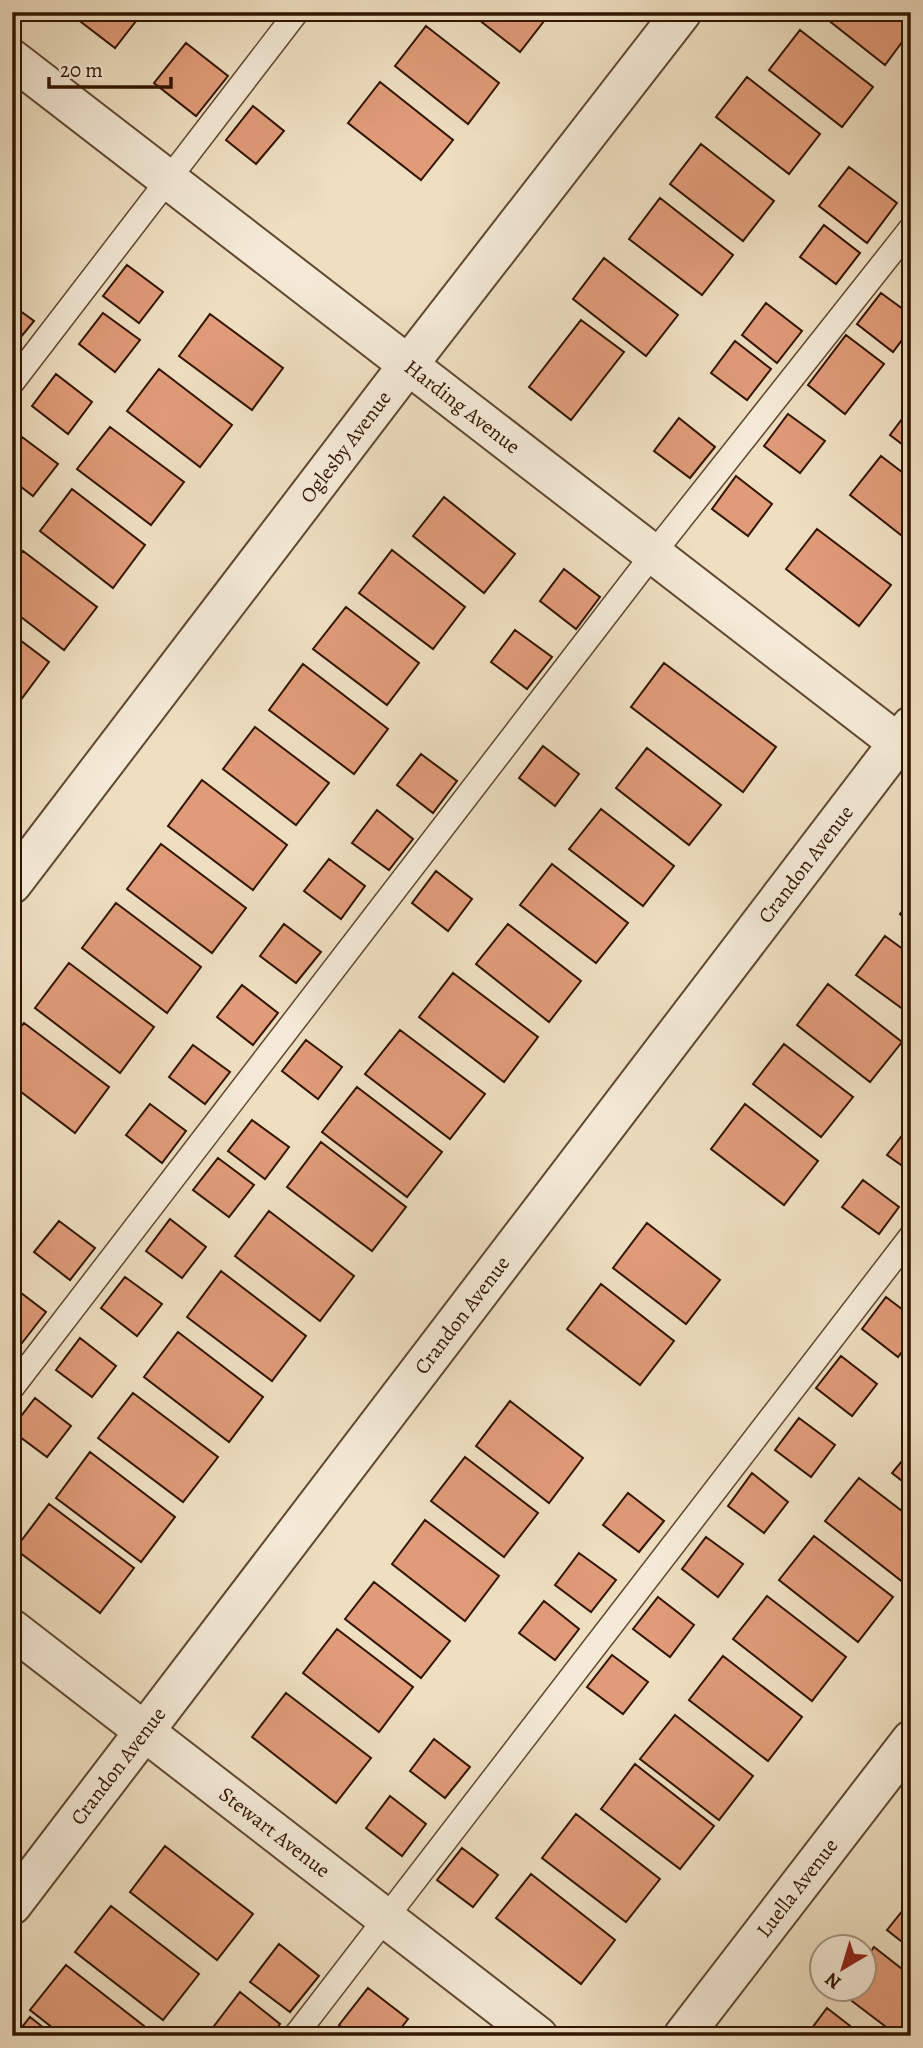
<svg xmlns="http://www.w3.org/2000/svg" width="923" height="2048" viewBox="0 0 923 2048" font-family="Alegreya,serif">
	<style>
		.building { fill: #e09b78; stroke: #321400; stroke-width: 2 }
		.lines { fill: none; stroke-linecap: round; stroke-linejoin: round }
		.service-casing { stroke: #614730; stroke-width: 26 }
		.minor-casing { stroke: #614730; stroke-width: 42 }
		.service { stroke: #f4ead7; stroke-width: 23 }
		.minor { stroke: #f4ead7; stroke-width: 38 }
		.labels { text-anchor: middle; stroke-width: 7; stroke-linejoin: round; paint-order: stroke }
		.street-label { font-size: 21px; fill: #321400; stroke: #f4ead7 }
	</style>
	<rect width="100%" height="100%" fill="#eedfc1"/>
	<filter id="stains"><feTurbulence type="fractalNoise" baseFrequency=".00286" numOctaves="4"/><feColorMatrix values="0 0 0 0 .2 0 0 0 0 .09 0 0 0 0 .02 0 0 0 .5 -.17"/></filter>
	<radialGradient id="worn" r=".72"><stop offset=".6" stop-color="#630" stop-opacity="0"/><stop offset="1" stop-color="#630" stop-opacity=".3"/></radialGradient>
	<path class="building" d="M68 12H143L115 48Z
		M469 12H551L520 52Z
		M818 12H901L911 20V30L885 65Z
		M426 26 499 83 468 124 395 66Z
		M800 30 873 87 842 127 769 70Z
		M186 43 228 76 196 116 154 83Z
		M747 77 820 134 789 174 716 117Z
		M380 82 453 140 421 180 348 123Z
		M253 106 284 131 256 164 226 140Z
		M701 144 774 201 743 241 670 184Z
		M849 167 897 203 867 243 819 206Z
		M660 198 733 255 702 295 629 239Z
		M824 225 860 253 836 284 800 257Z
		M604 258 678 315 646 356 573 299Z
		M127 265 163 292 139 323 103 296Z
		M881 293 911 315V328L893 352 857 324Z
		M766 303 802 331 777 363 742 335Z
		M12 305 34 321 12 348Z
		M103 313 140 340 115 372 79 344Z
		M210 314 283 368 252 410 179 356Z
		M581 320 624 352 571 420 529 387Z
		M846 335 884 364 845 414 808 385Z
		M735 341 771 369 747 400 711 373Z
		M159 369 232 425 200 467 127 411Z
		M56 374 92 402 68 434 32 406Z
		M911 407V451L890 435Z
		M788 414 825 441 800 473 764 446Z
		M679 418 715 447 690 478 654 451Z
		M110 427 184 482 151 525 77 469Z
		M22 437 58 464 33 496 12 480V449Z
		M881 456 911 479V543L850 495Z
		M736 476 772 504 748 536 712 509Z
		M72 489 145 545 113 588 40 531Z
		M444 497 515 554 484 593 413 536Z
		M817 529 891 585 859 626 786 569Z
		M392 550 465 607 433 649 359 593Z
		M23 551 97 607 64 650 12 610V565Z
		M564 569 600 597 576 629 540 601Z
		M346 607 419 663 387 705 313 649Z
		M515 630 552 657 527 689 491 662Z
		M12 634 49 662 17 705 12 701Z
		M664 663 776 747 743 792 631 707Z
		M303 664 388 729 354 774 269 710Z
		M255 727 329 783 296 825 223 769Z
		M543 746 579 774 555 806 519 778Z
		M647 748 721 805 689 845 616 788Z
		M421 754 457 781 433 813 397 785Z
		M202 780 287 845 253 890 168 826Z
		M601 809 674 866 643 906 569 849Z
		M377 810 413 839 389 870 352 843Z
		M161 844 246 908 212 953 127 889Z
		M329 859 365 886 341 919 304 891Z
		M552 864 628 923 596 963 520 905Z
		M436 871 472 899 448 931 412 903Z
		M911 900V923L900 914Z
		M116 903 201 967 167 1013 82 948Z
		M284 924 321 952 296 983 260 956Z
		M508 924 581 981 549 1022 476 964Z
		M885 936 911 955V1015L856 975Z
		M69 963 154 1027 120 1073 35 1008Z
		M453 973 538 1037 504 1082 419 1017Z
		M828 984 902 1042 870 1082 797 1025Z
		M242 985 278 1013 253 1045 217 1017Z
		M24 1023 109 1087 75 1133 12 1085V1038Z
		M400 1030 485 1094 450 1139 365 1074Z
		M306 1040 342 1067 318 1099 282 1071Z
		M784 1044 853 1097 821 1137 753 1084Z
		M193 1045 230 1072 205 1104 169 1077Z
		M357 1087 442 1152 407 1197 322 1132Z
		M150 1104 186 1131 162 1163 126 1135Z
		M745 1104 818 1161 784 1205 711 1149Z
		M252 1120 289 1147 265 1179 228 1151Z
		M911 1124V1172L887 1155Z
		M321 1142 406 1207 372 1251 287 1187Z
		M218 1158 254 1185 229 1217 193 1190Z
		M863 1180 899 1207 879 1234 842 1207Z
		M269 1211 354 1276 320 1321 235 1256Z
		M170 1219 206 1247 182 1278 146 1251Z
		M59 1221 95 1248 70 1280 34 1252Z
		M647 1223 720 1280 686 1324 613 1268Z
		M221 1271 306 1336 272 1381 187 1317Z
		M125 1277 162 1304 137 1336 101 1308Z
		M601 1284 674 1341 640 1385 567 1329Z
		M12 1286 46 1312 22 1343 12 1336Z
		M886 1297 911 1316V1340L898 1357 862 1329Z
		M178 1332 263 1397 229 1442 144 1377Z
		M80 1338 116 1366 92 1397 56 1370Z
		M841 1356 877 1384 852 1416 816 1388Z
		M133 1393 218 1457 183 1502 98 1438Z
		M35 1398 71 1426 47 1457 12 1431V1428Z
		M510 1401 583 1458 549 1503 476 1446Z
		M799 1418 835 1445 811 1477 775 1450Z
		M911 1450V1488L892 1473Z
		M90 1452 175 1517 141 1562 56 1498Z
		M465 1457 538 1513 504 1557 431 1501Z
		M752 1473 788 1502 764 1533 728 1506Z
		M859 1478 911 1518V1574L904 1583 825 1521Z
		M628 1493 664 1521 639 1552 603 1525Z
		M49 1504 134 1568 100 1613 15 1549Z
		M425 1520 499 1576 465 1621 392 1564Z
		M814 1536 893 1597 858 1642 779 1580Z
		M706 1537 743 1564 718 1597 682 1569Z
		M579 1553 616 1580 591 1612 555 1585Z
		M374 1582 450 1641 421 1678 345 1619Z
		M767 1596 846 1657 812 1701 733 1639Z
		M658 1597 694 1625 670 1657 633 1629Z
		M544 1601 579 1629 555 1660 519 1633Z
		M337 1629 413 1687 379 1732 303 1673Z
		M612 1655 648 1682 623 1714 587 1687Z
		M723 1656 802 1717 768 1761 689 1700Z
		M286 1693 371 1758 336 1803 252 1737Z
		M675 1715 753 1776 719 1820 640 1759Z
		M434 1739 470 1767 445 1798 410 1771Z
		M635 1764 714 1826 680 1869 601 1809Z
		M390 1796 426 1824 402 1856 366 1828Z
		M576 1814 660 1879 626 1922 542 1858Z
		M165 1846 253 1914 217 1960 130 1892Z
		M462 1848 498 1875 473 1907 437 1880Z
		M531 1874 615 1940 581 1984 496 1918Z
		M911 1900V1949L887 1930Z
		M111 1906 199 1974 163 2020 75 1952Z
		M279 1944 319 1976 290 2012 250 1982Z
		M874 1947 911 1976V2036H898L840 1992 842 1988H864V1961Z
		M66 1965 153 2033 151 2036H63L30 2010Z
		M368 1988 408 2019 395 2036H353L339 2025Z
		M240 1992 280 2024 271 2036H219L211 2030Z
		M827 2008 863 2036H806Z
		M30 2017 54 2036H15Z"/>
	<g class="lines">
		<defs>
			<path id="service" d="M12 383 297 12
				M12 1388 653 554 911 228
				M295 2036 911 1236"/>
			<g id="minor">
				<path id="s1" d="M12 59 911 753"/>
				<path id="s2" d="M12 884 408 365 682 12"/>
				<path id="s3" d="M12 1629 538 2036"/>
				<path id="s4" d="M12 1905 911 726"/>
				<path id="s5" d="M683 2036 911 1740"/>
			</g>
		</defs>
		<use href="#service" class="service-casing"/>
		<use href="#minor" class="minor-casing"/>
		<use href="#service" class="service"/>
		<use href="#minor" class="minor"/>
	</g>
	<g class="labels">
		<g class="street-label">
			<text dy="7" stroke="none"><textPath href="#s1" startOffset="569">Harding Avenue</textPath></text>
			<text dy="7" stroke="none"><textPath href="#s2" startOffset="550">Oglesby Avenue</textPath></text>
			<text dy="7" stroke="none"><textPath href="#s4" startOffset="1309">Crandon Avenue</textPath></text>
			<text dy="7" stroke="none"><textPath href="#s4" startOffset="742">Crandon Avenue</textPath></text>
			<text dy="7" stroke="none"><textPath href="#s4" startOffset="175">Crandon Avenue</textPath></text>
			<text dy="7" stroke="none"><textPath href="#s3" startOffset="332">Stewart Avenue</textPath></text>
			<text dy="7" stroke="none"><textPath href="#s5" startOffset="187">Luella Avenue</textPath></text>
		</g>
	</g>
	<rect width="923" height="2048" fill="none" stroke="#eedfc1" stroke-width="42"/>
	<rect x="14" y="14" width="895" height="2020" fill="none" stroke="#321400" stroke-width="3.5"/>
	<rect x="21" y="21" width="881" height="2006" fill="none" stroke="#321400" stroke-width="2"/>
	<g transform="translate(843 1968) rotate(218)"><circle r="33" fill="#f4ead7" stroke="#a69481" stroke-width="2"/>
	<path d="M0-5L12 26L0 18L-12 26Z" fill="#8f2418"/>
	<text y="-10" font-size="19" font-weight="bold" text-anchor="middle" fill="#321400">N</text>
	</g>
	<path d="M49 77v10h122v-10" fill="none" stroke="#321400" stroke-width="3.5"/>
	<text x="60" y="77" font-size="21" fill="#321400" stroke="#f4ead7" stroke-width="5" paint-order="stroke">20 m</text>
	<rect width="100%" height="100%" filter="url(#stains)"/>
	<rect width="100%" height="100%" fill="url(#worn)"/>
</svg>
